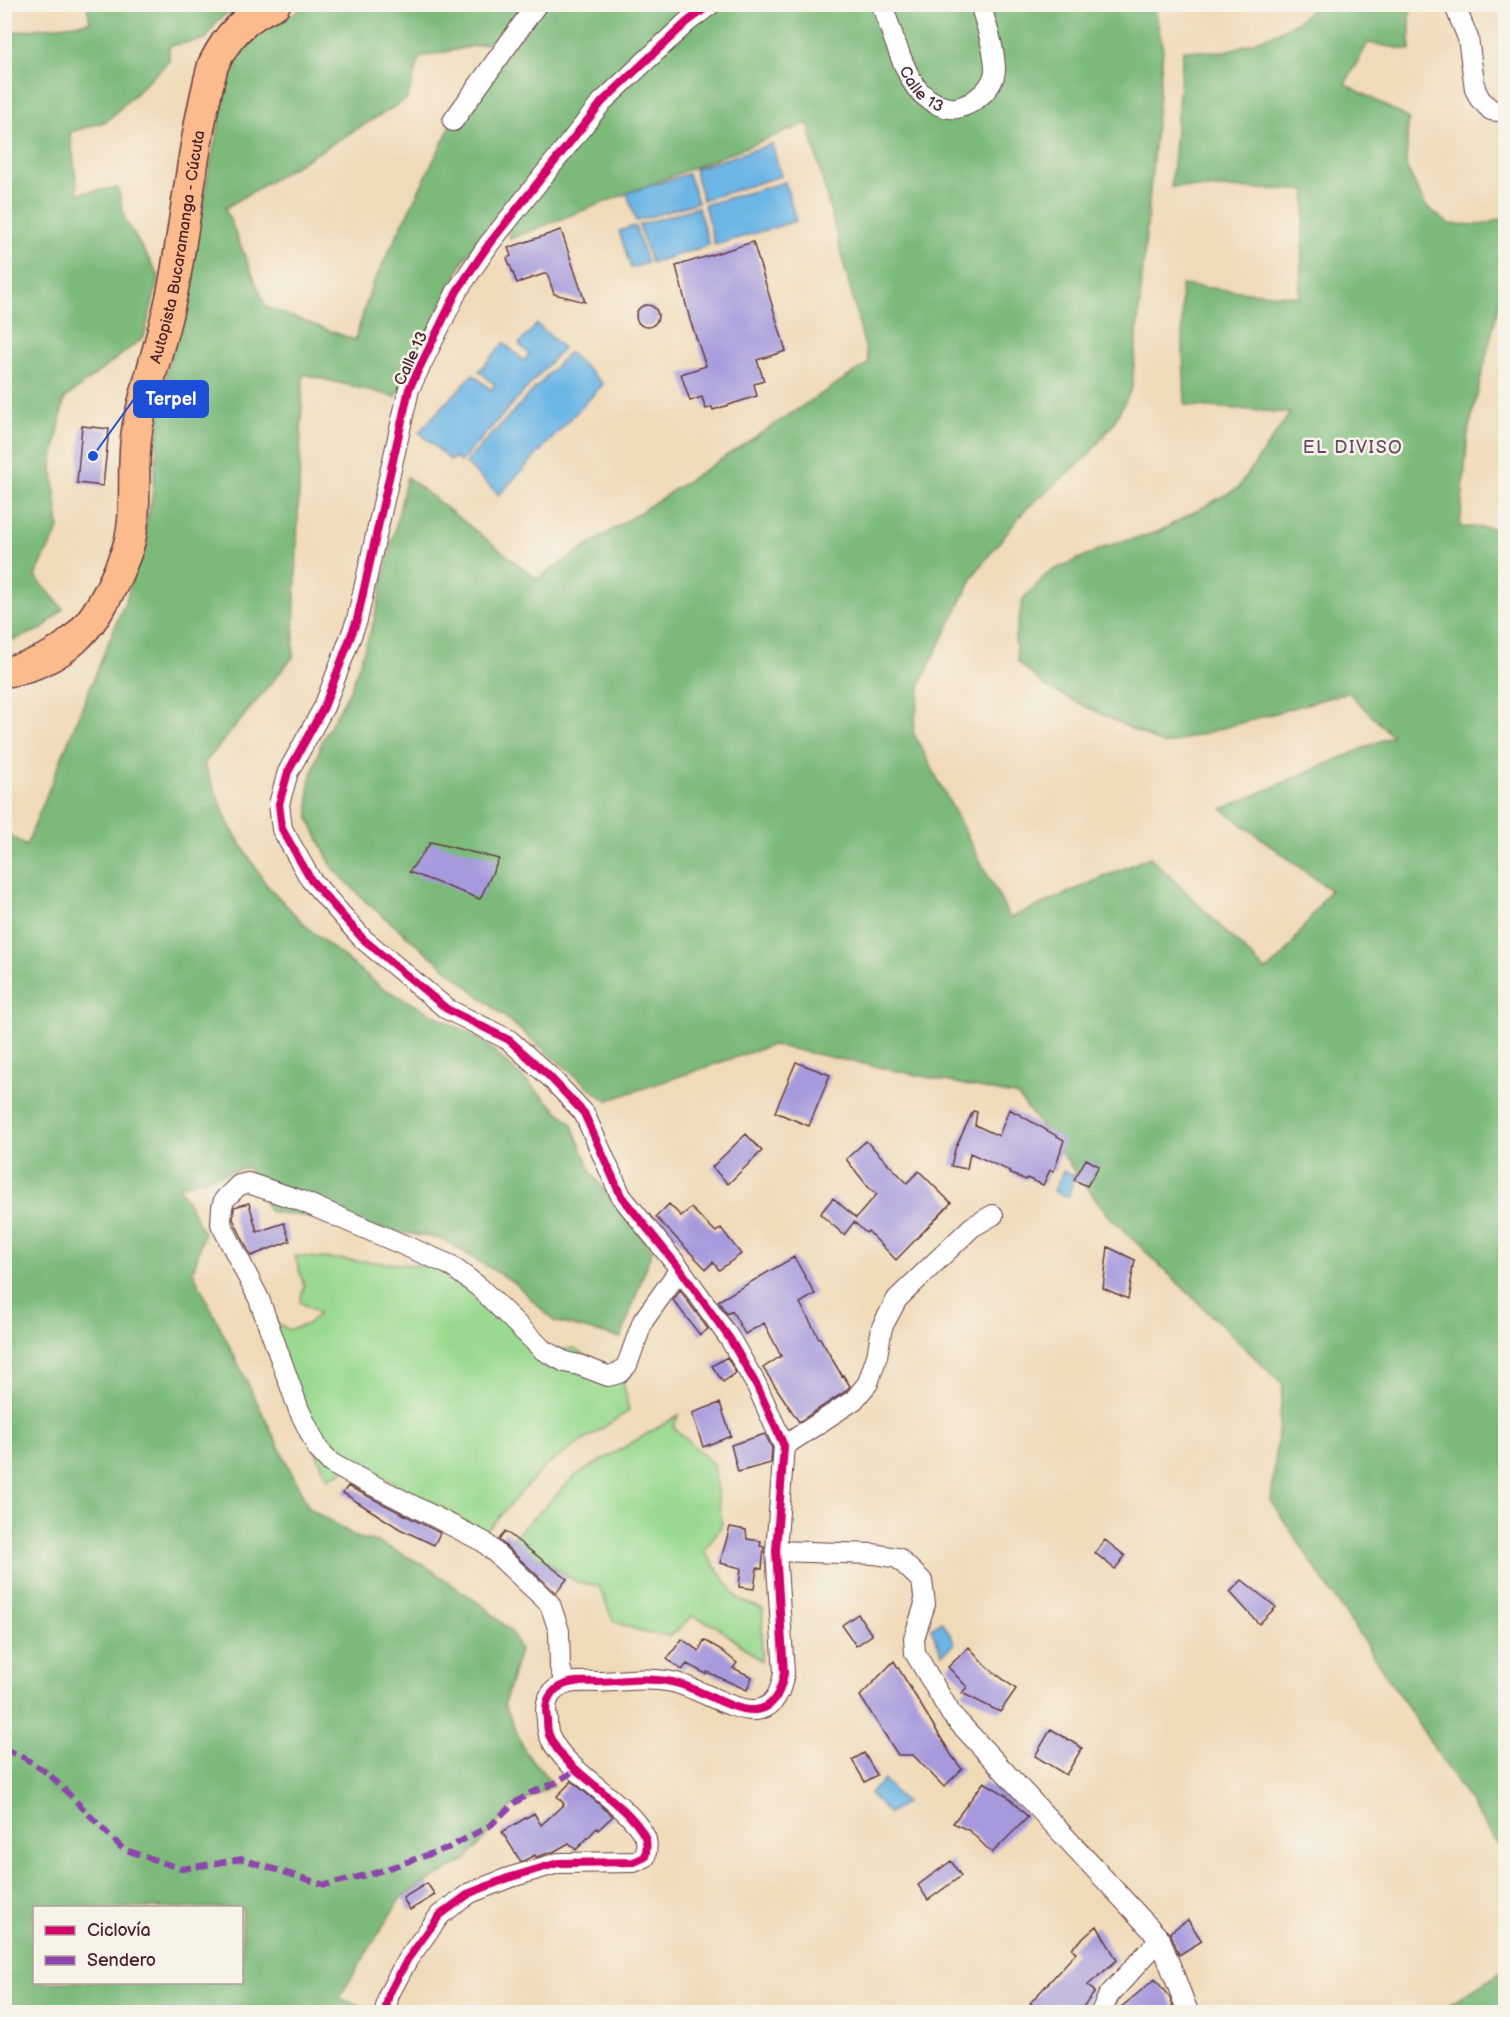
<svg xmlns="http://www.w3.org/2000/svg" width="1510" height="2017" viewBox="0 0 1510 2017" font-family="'Balsamiq Sans',sans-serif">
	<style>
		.green { fill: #9ada90; stroke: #727c5e; stroke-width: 1.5 }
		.forest { fill: #7bba7a; stroke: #626c52; stroke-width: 1.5; fill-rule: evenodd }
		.water { fill: #6cb6e5; stroke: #5b6a88; stroke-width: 1.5 }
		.building { fill: #a69add }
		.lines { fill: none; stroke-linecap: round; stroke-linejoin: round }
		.minor-casing { stroke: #633b40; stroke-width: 22 }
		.highway-casing { stroke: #633b40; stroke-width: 33 }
		.minor { stroke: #fff; stroke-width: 20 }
		.highway { stroke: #fbbb8d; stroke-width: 30 }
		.quiet { stroke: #8e44ad; stroke-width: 6; stroke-dasharray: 12 6; stroke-linecap: butt }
		.cycleway-casing { stroke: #f7f3e8; stroke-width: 11 }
		.cycleway { stroke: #d6006c; stroke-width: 8 }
		.labels { text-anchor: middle; stroke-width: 5; stroke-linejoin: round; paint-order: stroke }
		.street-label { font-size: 16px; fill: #4a1f2b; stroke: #f7f3e8 }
		.neighbourhood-label { font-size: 18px; letter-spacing: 1.5px; fill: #6a4a69; stroke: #f7f3e8 }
		.leader { fill: none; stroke: #1d4ed8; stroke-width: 2 }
		.callout-dot { fill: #1d4ed8; stroke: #f7f3e8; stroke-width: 2 }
		.callout { fill: #1d4ed8; stroke: #1d4ed8; stroke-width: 2 }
		.callout-label { font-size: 18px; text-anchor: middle; font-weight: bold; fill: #fff }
	</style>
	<rect width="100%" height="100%" fill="#f7f3e8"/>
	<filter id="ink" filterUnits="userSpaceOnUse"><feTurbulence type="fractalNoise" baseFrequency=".0167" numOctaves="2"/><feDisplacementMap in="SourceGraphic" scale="12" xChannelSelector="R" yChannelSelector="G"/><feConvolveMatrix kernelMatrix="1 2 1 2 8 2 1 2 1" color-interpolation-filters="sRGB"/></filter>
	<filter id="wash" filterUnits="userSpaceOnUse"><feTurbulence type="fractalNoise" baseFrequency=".008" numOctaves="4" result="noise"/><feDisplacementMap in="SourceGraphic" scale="24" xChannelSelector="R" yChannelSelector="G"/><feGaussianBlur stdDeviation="1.35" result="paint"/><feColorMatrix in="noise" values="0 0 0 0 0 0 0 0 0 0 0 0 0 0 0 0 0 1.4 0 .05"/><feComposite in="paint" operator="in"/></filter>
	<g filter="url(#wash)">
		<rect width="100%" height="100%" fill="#f0dbb9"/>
		<path class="green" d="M295 1256 438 1267 554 1352 574 1348 623 1379 629 1411 546 1465 485 1532 357 1463 328 1479 252 1308 289 1330 308 1324 319 1313 300 1302 304 1286Z
			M679 1415 673 1427 713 1464 722 1525 704 1551 739 1600 763 1609 761 1661 716 1626 692 1616 671 1636 646 1633 613 1621 599 1586 577 1582 511 1540 575 1476Z"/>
		<path class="forest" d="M87 5H240L217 21 206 39 169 46V61L107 121 70 132 78 193 118 188 125 220 159 276 144 337 64 399 52 466 59 528 35 576 63 609 42 629 5 643 6 33 90 22Z
			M310 5H527L503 40 420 57 407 99 225 208 266 307 355 340 371 288 453 121 545 5H1154L1163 49 1132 388 1113 424 1088 456 1024 511 975 573 921 682 913 732 1010 918 1150 857 1266 971 1285 954 1330 890 1222 809 1392 736 1348 692 1164 745 1046 687 1018 662 1015 638 1023 599 1049 572 1107 546 1158 532 1238 488 1290 413 1185 405 1181 285 1299 297 1306 190 1171 187 1183 50C1196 50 1212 53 1225 51 1252 44 1299 27 1315 5H1410V50L1368 43 1345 84 1408 118 1406 166 1426 206 1449 224 1481 225 1505 218V278L1468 432 1460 527 1506 528 1505 1855 1271 1501 1283 1385 1109 1216 1018 1096 772 1045 606 1101 366 902 332 867 309 819V784L322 741 351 688 374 621 407 477 537 579 869 363 808 123 510 239 503 210 464 259 396 397 303 374 293 657 204 764 229 825 265 883 308 928 381 987 482 1040 571 1123 592 1174 652 1250 621 1338 554 1321 515 1283 442 1239 269 1211 247 1167 179 1186 204 1233 193 1272 309 1508 358 1538 378 1542 424 1565 487 1609 513 1634 520 1650 504 1704 526 1753 554 1785 512 1807 466 1860 401 1897 339 1998 375 2010V2012H5L4 831 26 846 128 594 152 499 162 394 231 66 263 28ZM34 1908H242V1982H34Z
			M1505 1970V2012H1437Z"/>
		<path class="water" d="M772 144 781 176 703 200 694 169Z
			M688 174 698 202 636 221 627 193Z
			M785 182 796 221 715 245 704 205Z
			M698 207 709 245 651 263 639 225Z
			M635 226 647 263 631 268 619 231Z
			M537 324 563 348 460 462 454 457 451 461 419 432 473 374 491 390 495 385 479 371 504 343 524 361 529 354 519 344Z
			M569 352 603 384 499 495 465 463Z
			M1063 1171 1075 1175 1068 1198 1054 1191Z
			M942 1621 955 1643 942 1654 931 1628Z
			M884 1780 905 1803 889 1814 870 1793Z"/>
		<g id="blocks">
			<path class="building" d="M561 230 585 302 554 294 547 273 517 283 507 258 511 256 508 248Z
				M753 242 786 351 757 360 764 381 754 384 757 396 713 410 712 407 706 409 702 397 690 401 681 374 706 366 690 320 676 266Z
				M636 316a11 11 0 1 1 22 0a11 11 0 1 1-22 0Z
				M82 426 109 429 103 486 77 483Z
				M431 842 499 859 480 899 409 872Z
				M796 1062 830 1075 809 1126 775 1112Z
				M1009 1109 1064 1140 1054 1171 1050 1170 1043 1185 1027 1178 1026 1180 1009 1173 1010 1171 970 1153 967 1169 951 1166 955 1149 973 1111 977 1112 975 1125 999 1136Z
				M746 1134 762 1151 728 1184 712 1167Z
				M866 1141 907 1183 919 1171 951 1203 896 1260 868 1231 866 1233 854 1222 844 1235 820 1214 833 1198 856 1218 877 1194 869 1188 846 1159Z
				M1086 1159 1099 1166 1087 1186 1074 1180Z
				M249 1203 257 1232 284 1223 290 1241 251 1256 233 1219 234 1207Z
				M669 1204 681 1216 691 1208 716 1232 721 1228 741 1254 719 1270 713 1262 706 1269 656 1217Z
				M1108 1247 1135 1260 1128 1299 1103 1288Z
				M794 1257 815 1294 800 1303 819 1338H820L842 1376 843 1375 850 1386 846 1391 799 1422 763 1368 781 1356 764 1323 745 1334 732 1311 727 1314 718 1301Z
				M680 1290 708 1329 700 1335 673 1300Z
				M727 1357 736 1373 723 1382 712 1366Z
				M720 1403 731 1436 703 1447 692 1413Z
				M765 1434 772 1448 771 1463 738 1472 731 1445Z
				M348 1486 440 1533 434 1545 400 1529 343 1493Z
				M730 1527 746 1530 747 1539 761 1541 760 1546 764 1547 762 1569 757 1568 754 1589 739 1587 741 1568 720 1563Z
				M505 1531 567 1579 556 1593 499 1540Z
				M1105 1540 1125 1556 1115 1569 1095 1553Z
				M1242 1580 1276 1607 1259 1624 1230 1592Z
				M858 1614 872 1635 856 1646 842 1625Z
				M682 1639 699 1651 704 1640 720 1649 737 1663 733 1668 752 1677 747 1690 707 1672 706 1674 687 1664 682 1670 667 1659Z
				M969 1647 987 1667 1016 1689 1000 1712 962 1693 967 1687 948 1667Z
				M894 1661 952 1756 962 1769 944 1787 913 1755H898L860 1696Z
				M1051 1729 1082 1748 1066 1775 1035 1756Z
				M864 1753 877 1775 865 1782 852 1760Z
				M572 1781 613 1816 598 1830 597 1828 576 1850 569 1843 555 1851 536 1857 535 1855 521 1862 502 1832 534 1813 541 1825 564 1804 557 1796Z
				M984 1782 1006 1795 1028 1817 992 1853 970 1831 953 1823Z
				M951 1861 961 1876 928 1900 918 1885Z
				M427 1883 435 1895 410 1910 403 1898Z
				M1188 1920 1202 1941 1179 1955 1170 1932Z
				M1097 1926 1117 1960 1088 1985 1095 1992 1078 2013H1048L1030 2003 1076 1953 1072 1948Z
				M1155 1979 1170 1998 1173 2006 1165 2013H1114Z"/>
		</g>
	</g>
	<g filter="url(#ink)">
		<use href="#blocks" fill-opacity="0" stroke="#633b40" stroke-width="1.5"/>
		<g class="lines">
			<defs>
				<g id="minor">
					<path id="s1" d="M880 4 883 8C891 29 905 77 920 92 929 101 944 110 957 108 975 104 996 86 995 67 994 47 986 23 980 4"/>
					<path d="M1454 4 1468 38 1475 89 1480 99 1491 110 1506 112"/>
					<path d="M453 121 537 4"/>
					<path d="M784 1446 854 1400 868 1383 877 1356 882 1327 897 1299 972 1227 993 1215"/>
					<path d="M776 1551 874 1554 898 1558 922 1581 925 1604 914 1638 915 1653 951 1714 1160 1939 1188 2012"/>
					<path d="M565 1683 560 1667 559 1631 550 1604 484 1542 347 1472 331 1463 318 1449 299 1410 259 1299 221 1224 222 1207 224 1200 239 1185 248 1183 299 1200 450 1265 479 1287 543 1350 565 1362 579 1365 608 1376 619 1373 627 1365 643 1321 680 1269"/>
					<path d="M385 2012 389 1994 407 1960 440 1915 470 1893 508 1878 558 1863 634 1862 645 1857C647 1849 648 1842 644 1835 624 1799 566 1773 550 1737 547 1732 547 1724 547 1719 545 1709 546 1700 552 1693 564 1679 582 1682 599 1682 623 1681 647 1677 672 1682 713 1690 772 1746 784 1673L776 1551 784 1446 757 1386 730 1339 680 1269 621 1196 584 1113 549 1076 509 1040 447 1009 363 939 311 880 282 829 279 804 288 772 324 707 357 620 409 389 457 291 489 244 602 102 687 22 711 4"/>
					<path d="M1101 2012 1109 1995 1160 1939"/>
				</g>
				<g id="highway">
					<path id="s2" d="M4 672C63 662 93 629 116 577 123 561 130 546 132 529 137 495 131 460 138 425 148 378 165 332 174 284 187 211 194 137 213 65 227 36 245 17 275 4"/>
				</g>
			</defs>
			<use href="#minor" class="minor-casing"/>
			<use href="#highway" class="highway-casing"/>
			<use href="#minor" class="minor"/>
			<use href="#highway" class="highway"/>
			<path class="quiet" d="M4 1750 20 1755 49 1774 123 1849 182 1869 242 1859 325 1885 374 1873 448 1848 491 1825 513 1804 530 1793 555 1783 577 1769"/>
			<defs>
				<path id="cycleway" d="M385 2012 389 1994 407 1960 440 1915 470 1893 508 1878 558 1863 634 1862 645 1857C647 1849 648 1842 644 1835 624 1799 566 1773 550 1737 547 1732 547 1724 547 1719 545 1709 546 1700 552 1693 564 1679 582 1682 599 1682 623 1681 647 1677 672 1682 713 1690 772 1746 784 1673L776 1551 784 1446 757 1386 730 1339 680 1269 621 1196 584 1113 549 1076 509 1040 447 1009 363 939 311 880 282 829 279 804 288 772 324 707 357 620 409 389 457 291 489 244 602 102 687 22 711 4"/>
			</defs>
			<use href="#cycleway" class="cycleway-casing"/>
			<use href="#cycleway" class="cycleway"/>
		</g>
	</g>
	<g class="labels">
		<g class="street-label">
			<text dy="6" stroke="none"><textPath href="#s1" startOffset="96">Calle 13</textPath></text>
			<text dy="6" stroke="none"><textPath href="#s2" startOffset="492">Autopista Bucaramanga - Cúcuta</textPath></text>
			<text transform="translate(410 358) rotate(-65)" y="6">Calle 13</text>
		</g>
		<g class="neighbourhood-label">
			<text x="1353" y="453">EL DIVISO</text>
		</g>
	</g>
	<path class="leader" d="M93 456L134 399"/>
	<circle class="callout-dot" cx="93" cy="456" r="6"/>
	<rect class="callout" x="134" y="381" width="74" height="36" rx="6"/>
	<g class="callout-label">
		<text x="171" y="405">Terpel</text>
	</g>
	<rect width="1510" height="2017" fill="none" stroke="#f7f3e8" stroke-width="24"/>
	<rect x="33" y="1906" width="210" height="78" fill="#f7f3e8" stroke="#b29e9c" stroke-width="1.5"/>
	<rect x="45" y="1926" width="30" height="9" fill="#d6006c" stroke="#b29e9c" stroke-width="1.5"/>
	<text x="87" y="1936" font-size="18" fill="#4a1f2b">Ciclovía</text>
	<rect x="45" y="1956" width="30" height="9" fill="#8e44ad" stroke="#b29e9c" stroke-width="1.5"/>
	<text x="87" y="1966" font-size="18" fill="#4a1f2b">Sendero</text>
</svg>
